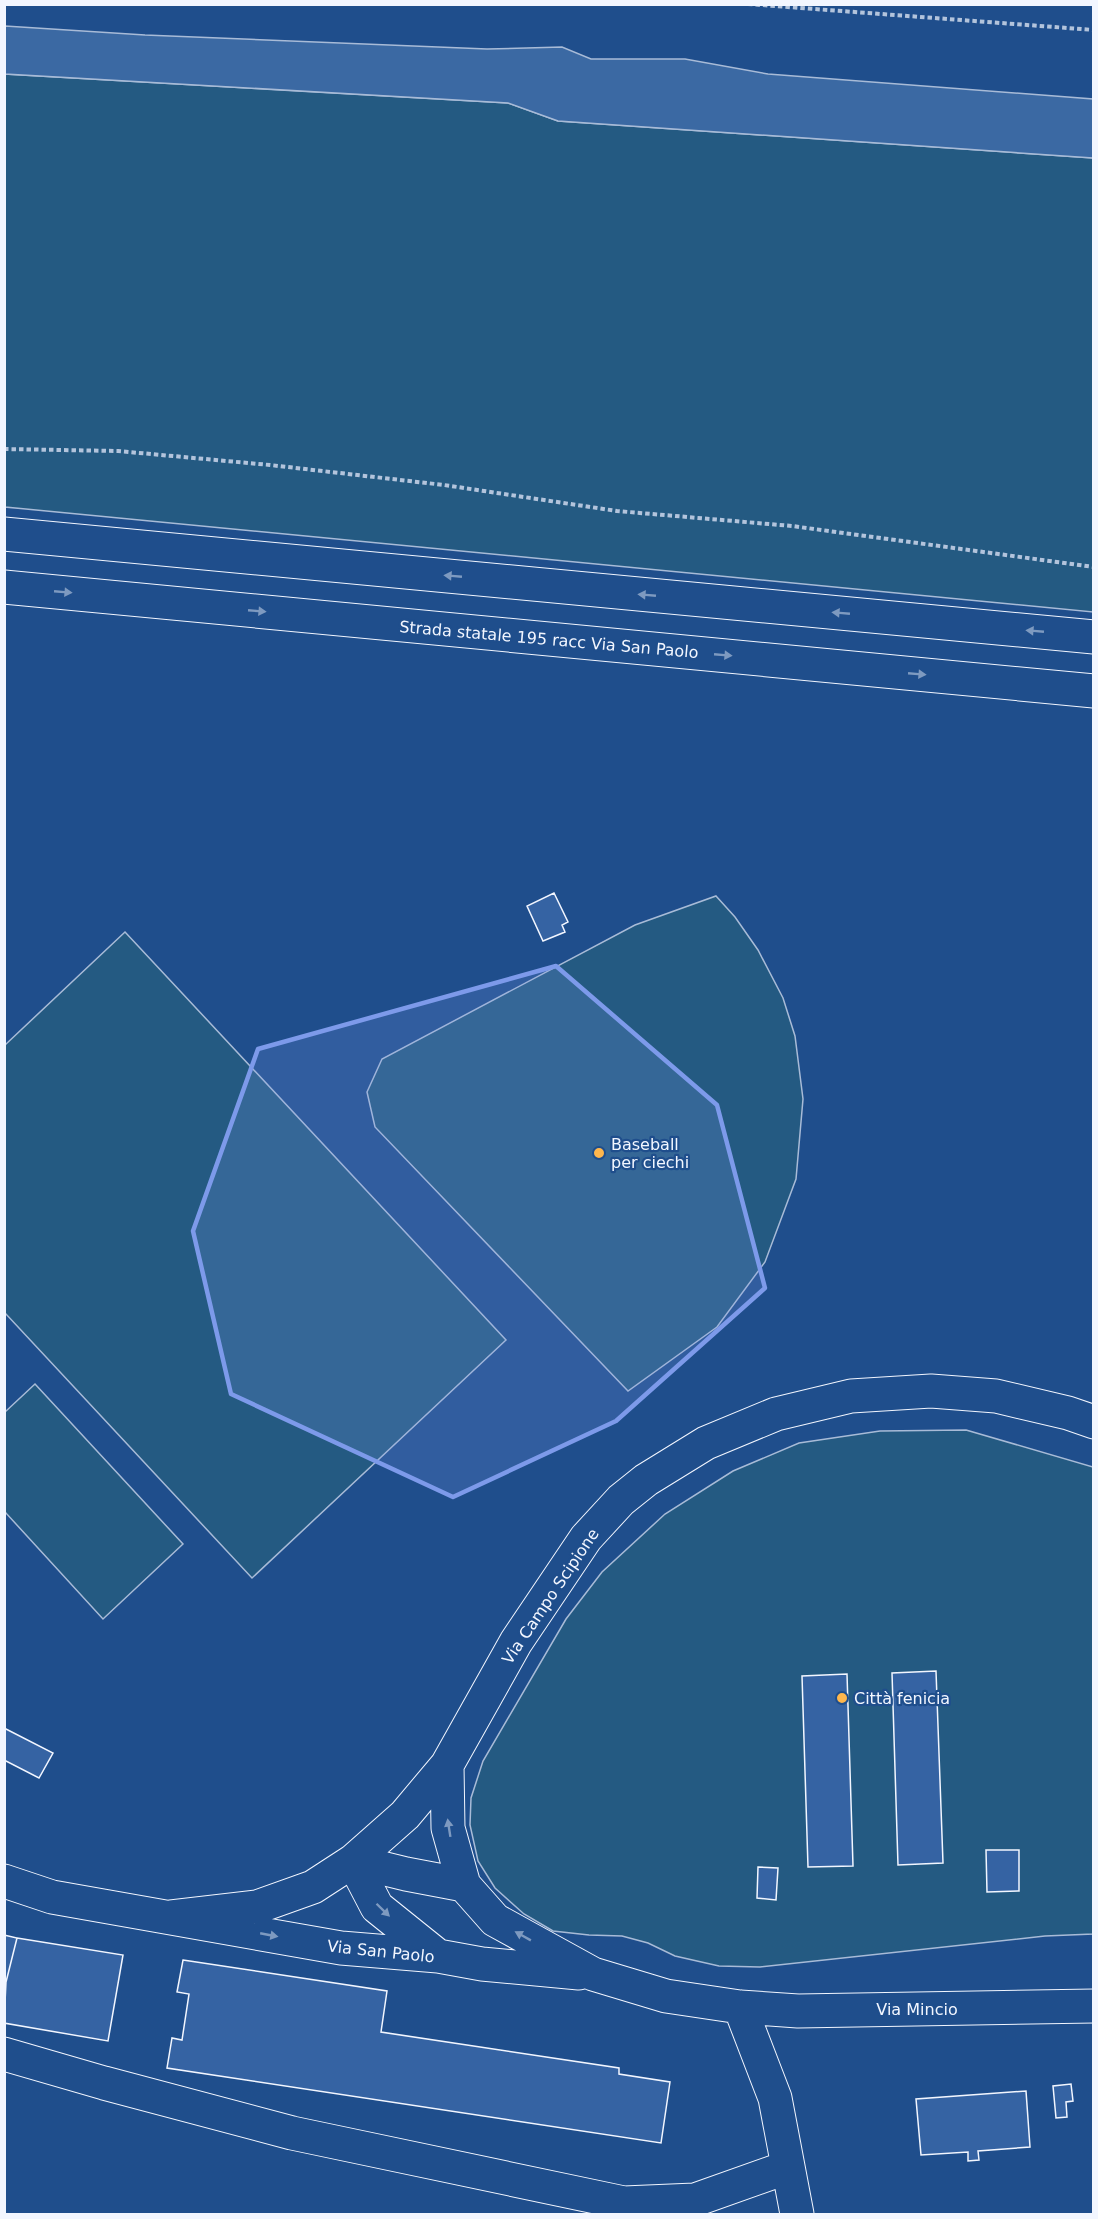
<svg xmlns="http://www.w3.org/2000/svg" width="1098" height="2219" viewBox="0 0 1098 2219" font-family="'DejaVu Sans',sans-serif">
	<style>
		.green { fill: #245a82; stroke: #a8bbd7; stroke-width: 1.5 }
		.water { fill: #3b69a3; stroke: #a8bbd7; stroke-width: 1.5 }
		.building { fill: #3563a3; stroke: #f2f6ff; stroke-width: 1.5 }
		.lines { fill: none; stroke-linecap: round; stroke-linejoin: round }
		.minor-casing { stroke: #f2f6ff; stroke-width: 35 }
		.highway-casing { stroke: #f2f6ff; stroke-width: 35 }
		.path { stroke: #b3c4dc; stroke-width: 4; stroke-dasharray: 4.5 3; stroke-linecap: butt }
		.minor { stroke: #1f4e8c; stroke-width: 33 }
		.highway { stroke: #1f4e8c; stroke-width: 33 }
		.oneway { fill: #7e9ac0 }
		.marked { fill: #7d9aea; fill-opacity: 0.2; stroke: #7d9aea; stroke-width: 4.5; stroke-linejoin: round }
		.poi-dot { fill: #ffb74d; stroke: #1f4e8c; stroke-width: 2 }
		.labels { text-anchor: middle; stroke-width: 4.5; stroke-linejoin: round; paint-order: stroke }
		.street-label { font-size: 16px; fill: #f2f6ff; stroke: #1f4e8c }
		.poi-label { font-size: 16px; fill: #f2f6ff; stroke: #1f4e8c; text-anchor: start }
	</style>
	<rect width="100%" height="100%" fill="#1f4e8c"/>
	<path class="green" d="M4 74 508 103 558 121 1093 158V612L5 507Z
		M716 896 735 917 758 950 783 998 795 1036 803 1099 796 1179 765 1262 717 1327 628 1391 375 1127 367 1092 382 1059 635 925Z
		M125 932 506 1340 252 1578 5 1313V1045Z
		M35 1384 183 1544 103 1619 5 1512V1412Z
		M966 1430 1093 1467V1934L1045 1936 760 1967 719 1966 675 1956 648 1943 622 1936 589 1935 553 1931 524 1914 495 1888 478 1861 470 1825 471 1798 483 1761 566 1619 602 1572 665 1514 733 1471 799 1443 880 1431Z"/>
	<path class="water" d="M5 26 145 35 487 49 562 47 591 59H685L768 74 1093 99V158L558 121 508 103 5 74Z"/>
	<path class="building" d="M554 893 568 922 562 925 565 932 543 941 527 906Z
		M936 1671 943 1863 898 1865 892 1673Z
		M847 1674 853 1866 808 1867 802 1676Z
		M4 1728 53 1753 39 1778 4 1760Z
		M986 1850H1019V1891L987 1892Z
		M758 1867 778 1868 776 1900 757 1898Z
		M4 1935 17 1938 6 1982H4Z
		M17 1938 123 1955 108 2041 4 2023 6 1982Z
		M183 1960 387 1991 381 2032 619 2068V2074L670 2082 661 2143 167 2068 172 2038 182 2040 189 1994 177 1992Z
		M1071 2084 1073 2101 1066 2102 1067 2117 1056 2118 1053 2086Z
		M1026 2091 1030 2147 978 2151 979 2160 968 2161V2152L921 2155 916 2099Z"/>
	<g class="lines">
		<defs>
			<path id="minor" d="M447 1765 448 1828 464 1885 495 1920 593 1974 666 1996 740 2007 798 2011 1094 2006
				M353 1861 377 1907 438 1956
				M353 1861 406 1874 464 1885
				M4 1881 52 1897 341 1948 438 1956 482 1964 579 1973
				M171 1917 257 1907 313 1887 353 1861 405 1815 447 1765 516 1642 586 1538 621 1500 646 1480 706 1443 776 1414 851 1396 931 1391 996 1396 1068 1413 1094 1422
				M740 2007 775 2098 797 2214
				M4 2054 104 2083 292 2133 624 2203 695 2200 788 2167"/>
			<path id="highway" d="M4 534 1094 637
				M4 587 1094 691"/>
		</defs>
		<use href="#minor" class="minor-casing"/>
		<use href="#highway" class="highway-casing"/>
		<path class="path" d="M748 4 1094 30
			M4 449 118 451 270 465 444 485 617 511 792 526 1094 567"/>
		<use href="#minor" class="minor"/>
		<use href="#highway" class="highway"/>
	</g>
	<defs><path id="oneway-solid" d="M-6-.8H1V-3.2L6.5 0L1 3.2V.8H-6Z" transform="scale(1.5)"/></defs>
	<g class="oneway">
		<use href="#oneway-solid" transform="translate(453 576) rotate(-175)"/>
		<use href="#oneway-solid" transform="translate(63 592) rotate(5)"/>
		<use href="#oneway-solid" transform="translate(647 595) rotate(-175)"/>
		<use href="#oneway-solid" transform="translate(257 611) rotate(5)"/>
		<use href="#oneway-solid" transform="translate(841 613) rotate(-175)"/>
		<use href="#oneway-solid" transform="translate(1035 631) rotate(-175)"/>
		<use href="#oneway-solid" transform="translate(723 655) rotate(5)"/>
		<use href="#oneway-solid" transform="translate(917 674) rotate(5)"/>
		<use href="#oneway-solid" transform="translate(449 1828) rotate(-99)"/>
		<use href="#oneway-solid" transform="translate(383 1910) rotate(44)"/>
		<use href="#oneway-solid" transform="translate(269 1935) rotate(11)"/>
		<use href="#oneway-solid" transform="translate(523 1936) rotate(-151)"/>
	</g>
	<path class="marked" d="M556 966 717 1105 765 1288 616 1421 453 1497 231 1394 193 1231 258 1049Z"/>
	<g class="poi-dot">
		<circle cx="599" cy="1153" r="6"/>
		<circle cx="842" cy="1698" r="6"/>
	</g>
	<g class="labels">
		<g class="street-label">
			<text transform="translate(549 639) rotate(5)" y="6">Strada statale 195 racc Via San Paolo</text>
			<text transform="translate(550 1596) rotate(-56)" y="6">Via Campo Scipione</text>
			<text transform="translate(381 1951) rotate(6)" y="6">Via San Paolo</text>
			<text x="917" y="2015">Via Mincio</text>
		</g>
		<g class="poi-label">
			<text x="611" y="1150">Baseball<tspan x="611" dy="18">per ciechi</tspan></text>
			<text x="854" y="1704">Città fenicia</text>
		</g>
	</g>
	<rect width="1098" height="2219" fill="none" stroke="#f2f6ff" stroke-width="12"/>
</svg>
